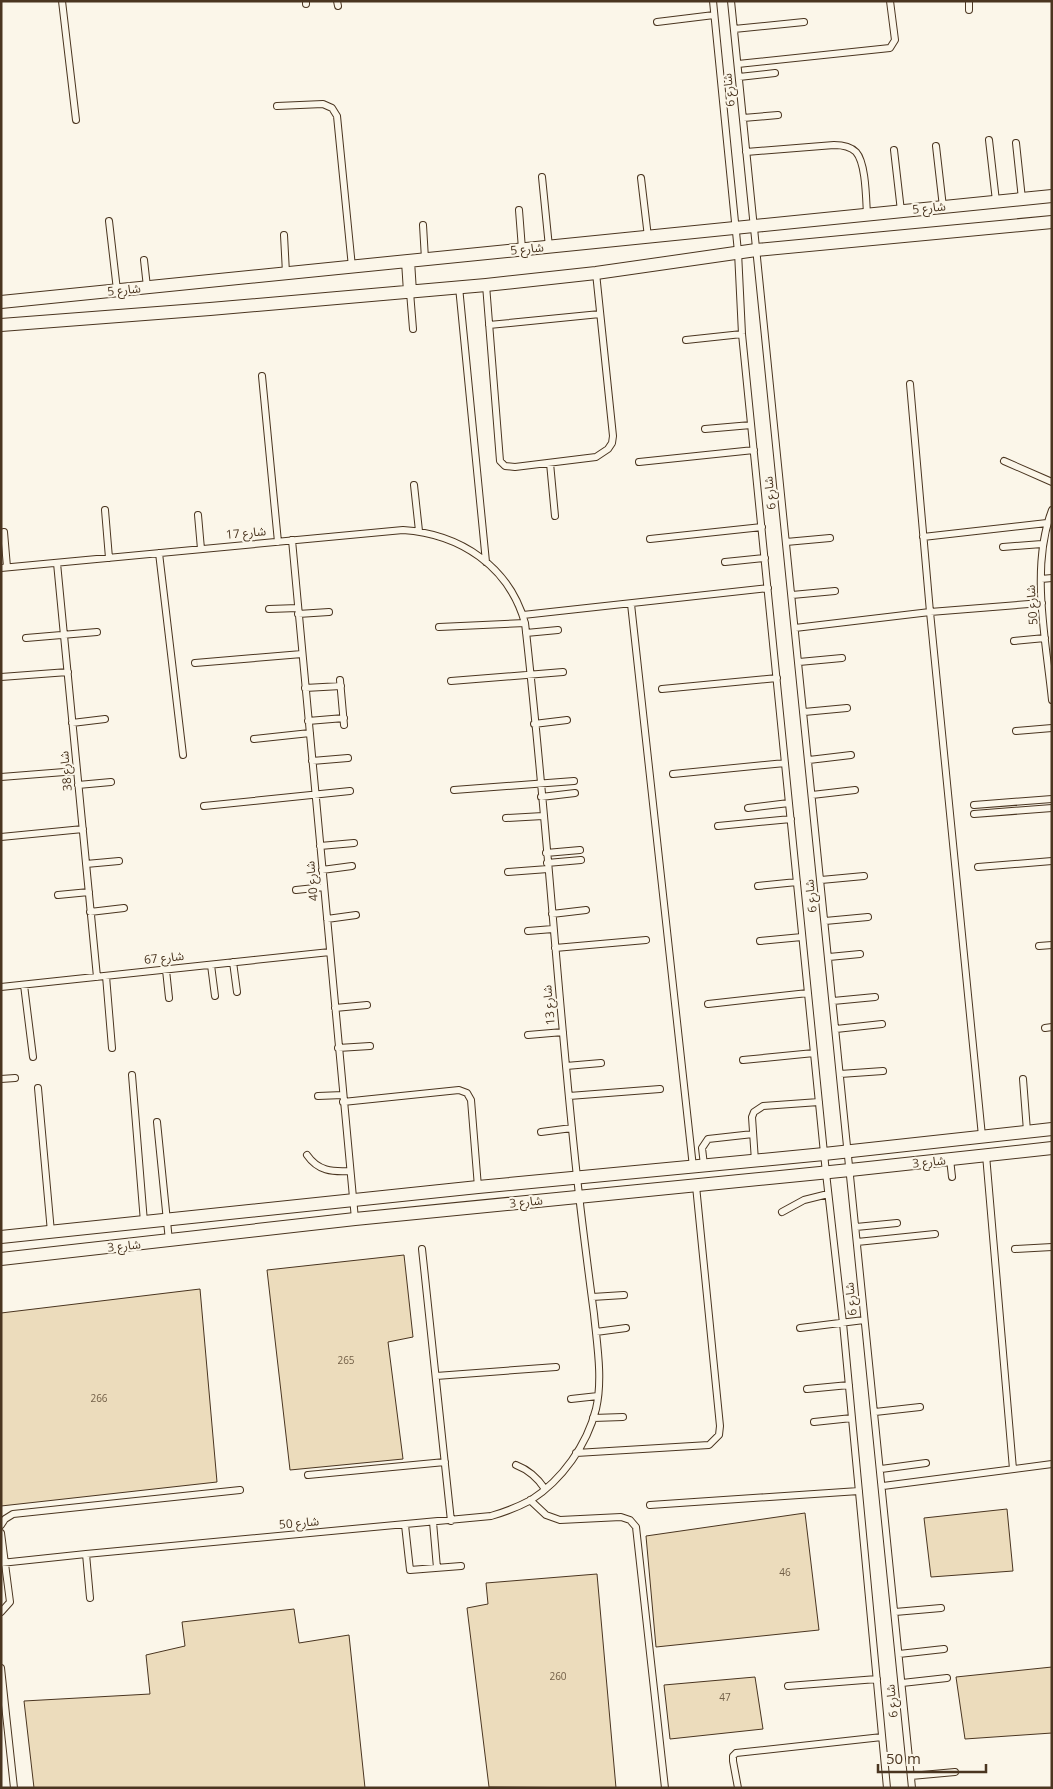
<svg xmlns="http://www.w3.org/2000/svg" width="1053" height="1789" viewBox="0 0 1053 1789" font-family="'Open Sans','Noto Sans Arabic',sans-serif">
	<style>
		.building { fill: #ecdcbc; stroke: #4a3520 }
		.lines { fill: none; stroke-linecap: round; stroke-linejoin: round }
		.service-casing { stroke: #4a3520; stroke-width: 8 }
		.minor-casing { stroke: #4a3520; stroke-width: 14 }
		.service { stroke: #fbf6e9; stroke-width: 6 }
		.minor { stroke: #fbf6e9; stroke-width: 12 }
		.labels { text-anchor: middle; stroke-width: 4; stroke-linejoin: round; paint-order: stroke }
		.number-label { font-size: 10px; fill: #725f47 }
		.street-label { font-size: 12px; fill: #4a3520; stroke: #fbf6e9 }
	</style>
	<rect width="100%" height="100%" fill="#fbf6e9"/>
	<path class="building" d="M404 1255 413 1337 388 1342 403 1459 290 1470 267 1270Z
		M200 1289 217 1482 1 1506V1313Z
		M1007 1509 1013 1571 931 1577 924 1518Z
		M805 1513 819 1630 656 1647 646 1536Z
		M597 1574 616 1788 489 1787 467 1608 488 1604 486 1583Z
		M294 1609 299 1643 349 1635 365 1788H34L24 1701 150 1694 146 1655 185 1646 182 1622Z
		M1052 1667V1733L965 1739 956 1677Z
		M755 1677 763 1729 670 1739 664 1685Z"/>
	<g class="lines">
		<defs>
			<path id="service" d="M62 1 76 120
				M306 1V4
				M337 1 338 6
				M713 1 738 252 742 334 826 1173 843 1323 887 1788
				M731 1 912 1788
				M969 1V10
				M657 22 714 15
				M734 29 804 22
				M738 64 890 48 895 40 890 1
				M739 77 775 73
				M277 106 323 104 332 108 337 116 352 267
				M743 118 778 115
				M989 140 996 201
				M1016 143 1022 199
				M936 146 943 207
				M894 150 901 211
				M746 152 834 145C842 145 850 146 856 152 866 163 866 199 867 215
				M542 177 549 247
				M641 178 648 237
				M519 210 522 249
				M109 221 117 290
				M423 225 425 259
				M284 235 286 273
				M144 260 147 287
				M486 285 500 461 505 466 515 467 596 457 608 449 612 443 613 436 596 273
				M459 287 486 562
				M410 292 413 329
				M489 325 600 314
				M686 340 742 334
				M262 376 278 542
				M910 384 930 612 982 1136
				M705 429 751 425
				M1004 461 1052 482
				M639 462 754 450
				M550 463 555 516
				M414 485 419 531
				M105 510 109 558
				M1052 510C1030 568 1046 640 1052 700
				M198 515 201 549
				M4 532 7 567
				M923 537 1047 523
				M650 539 762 527
				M292 540 355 1219
				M786 542 830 538
				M1003 547 1042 544
				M159 553 183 755
				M725 562 765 558
				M57 563 97 977
				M1 568 403 530C460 534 509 566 525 623 546 807 557 993 577 1177 582 1223 588 1269 594 1314 597 1345 603 1379 596 1409 587 1445 562 1480 531 1500 518 1507 505 1512 491 1516L86 1554 1 1563
				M1041 579 1052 578
				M792 595 835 591
				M631 604 693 1167
				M269 609 298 608
				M298 614 329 612
				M523 615 768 588
				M439 627 525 623
				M795 628 930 612 1042 603
				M526 633 558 630
				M26 638 97 632
				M1014 641 1045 638
				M799 662 842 658
				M195 663 302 654
				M1 677 68 672
				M340 680 344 725
				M451 681 563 672
				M305 688 341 686
				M662 689 777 678
				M804 712 847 708
				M308 721 344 718
				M72 723 105 719
				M534 724 567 720
				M1016 731 1052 728
				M254 739 310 733
				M809 760 851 755
				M312 761 348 758
				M673 774 785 763
				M1 777 77 771
				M78 785 111 782
				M454 790 574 781
				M812 795 855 790
				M541 797 575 793
				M974 805 1052 799
				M204 806 350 791
				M748 808 789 803
				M974 814 1052 808
				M506 818 543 816
				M718 826 791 819
				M1 837 83 829
				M320 846 354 843
				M546 853 580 850
				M547 863 581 860
				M86 864 119 861
				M978 867 1052 861
				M322 870 352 866
				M508 872 548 869
				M821 880 864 876
				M758 886 797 882
				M296 890 324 887
				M58 895 89 892
				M90 912 124 908
				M552 914 586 910
				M327 919 356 915
				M825 921 868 917
				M528 931 553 929
				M760 941 802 937
				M1039 946 1052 945
				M555 948 646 940
				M829 957 860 954
				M233 962 237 992
				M211 965 215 996
				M166 970 169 998
				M106 976 112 1048
				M24 985 33 1057
				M1 987 330 952
				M833 1001 875 997
				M708 1004 808 993
				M335 1008 367 1005
				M1045 1028 1052 1027
				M836 1029 882 1024
				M528 1035 563 1032
				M338 1048 370 1046
				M743 1060 814 1053
				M566 1066 601 1063
				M840 1074 883 1071
				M132 1075 144 1222
				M1 1079 15 1078
				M1023 1079 1027 1131
				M38 1088 51 1232
				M318 1096 343 1095
				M569 1096 660 1089
				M343 1102 459 1090 467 1093 471 1100 478 1187
				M157 1122 169 1241
				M541 1132 572 1128
				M307 1155C318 1171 332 1172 350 1171
				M986 1155 1013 1469
				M950 1159 952 1177
				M755 1161 752 1117 754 1112 763 1106 819 1102
				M704 1165 702 1148 708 1139 753 1134
				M782 1212 804 1200 828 1194
				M856 1227 897 1223
				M857 1242 935 1234
				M422 1249 451 1521
				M1015 1249 1052 1247
				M592 1297 624 1295
				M800 1328 864 1320
				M596 1332 626 1328
				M436 1376 556 1367
				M807 1389 849 1385
				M571 1399 598 1396
				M875 1412 920 1407
				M593 1418 623 1417
				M814 1422 852 1418
				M576 1453 709 1445 719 1435 720 1426 696 1186
				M516 1465C529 1470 537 1477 545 1489
				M881 1469 926 1463
				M308 1475 445 1462
				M883 1486 1052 1464
				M530 1500 546 1515 560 1520 621 1517 630 1520 636 1527 665 1788
				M650 1505 859 1491
				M433 1522 437 1568
				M1 1525 5 1519 13 1514 240 1490
				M405 1525 410 1570 461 1566
				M1 1533 10 1602 1 1612
				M86 1554 90 1598
				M895 1612 941 1608
				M899 1654 944 1649
				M1 1668 14 1788
				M902 1683 947 1678
				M788 1686 877 1679
				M911 1776 955 1772
				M738 1788 733 1761V1756L736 1753 882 1737"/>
			<path id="minor" d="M408 261 410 292
				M1 302 1052 196
				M1 325 210 309 486 285 596 273 756 250 1052 222
				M1 1237 478 1187 824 1154 1052 1129
				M1 1259 355 1219 850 1170 1052 1148"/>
		</defs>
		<use href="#service" class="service-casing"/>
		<use href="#minor" class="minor-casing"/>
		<use href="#service" class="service"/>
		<use href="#minor" class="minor"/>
	</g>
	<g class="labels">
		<g class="number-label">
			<text x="346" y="1364">265</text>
			<text x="99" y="1402">266</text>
			<text x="785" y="1576">46</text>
			<text x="558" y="1680">260</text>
			<text x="725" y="1701">47</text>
		</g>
		<g class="street-label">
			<text transform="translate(729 90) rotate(-96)" y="4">شارع 6</text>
			<text transform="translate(929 208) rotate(-6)" y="4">شارع 5</text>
			<text transform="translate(527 249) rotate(-6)" y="4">شارع 5</text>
			<text transform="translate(124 290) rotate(-6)" y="4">شارع 5</text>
			<text transform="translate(770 493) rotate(-96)" y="4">شارع 6</text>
			<text transform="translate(246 533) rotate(-5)" y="4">شارع 17</text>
			<text transform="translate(1032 605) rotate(-94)" y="4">شارع 50</text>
			<text transform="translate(66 771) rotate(-95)" y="4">شارع 38</text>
			<text transform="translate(312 881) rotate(-95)" y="4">شارع 40</text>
			<text transform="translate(811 896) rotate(-96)" y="4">شارع 6</text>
			<text transform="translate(164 958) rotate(-6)" y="4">شارع 67</text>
			<text transform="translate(549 1005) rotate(-95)" y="4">شارع 13</text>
			<text transform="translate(929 1162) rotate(-6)" y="4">شارع 3</text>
			<text transform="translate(526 1202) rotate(-6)" y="4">شارع 3</text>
			<text transform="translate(124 1246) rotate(-6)" y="4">شارع 3</text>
			<text transform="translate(851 1299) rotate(-96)" y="4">شارع 6</text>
			<text transform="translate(299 1523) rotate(-5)" y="4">شارع 50</text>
			<text transform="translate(892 1701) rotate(-96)" y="4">شارع 6</text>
		</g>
	</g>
	<rect width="1053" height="1789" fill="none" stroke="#4a3520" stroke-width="5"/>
	<path d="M878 1764v8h108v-8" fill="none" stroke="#4a3520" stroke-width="2.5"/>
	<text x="886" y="1764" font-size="15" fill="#4a3520" stroke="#fbf6e9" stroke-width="4" paint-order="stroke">50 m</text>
</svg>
